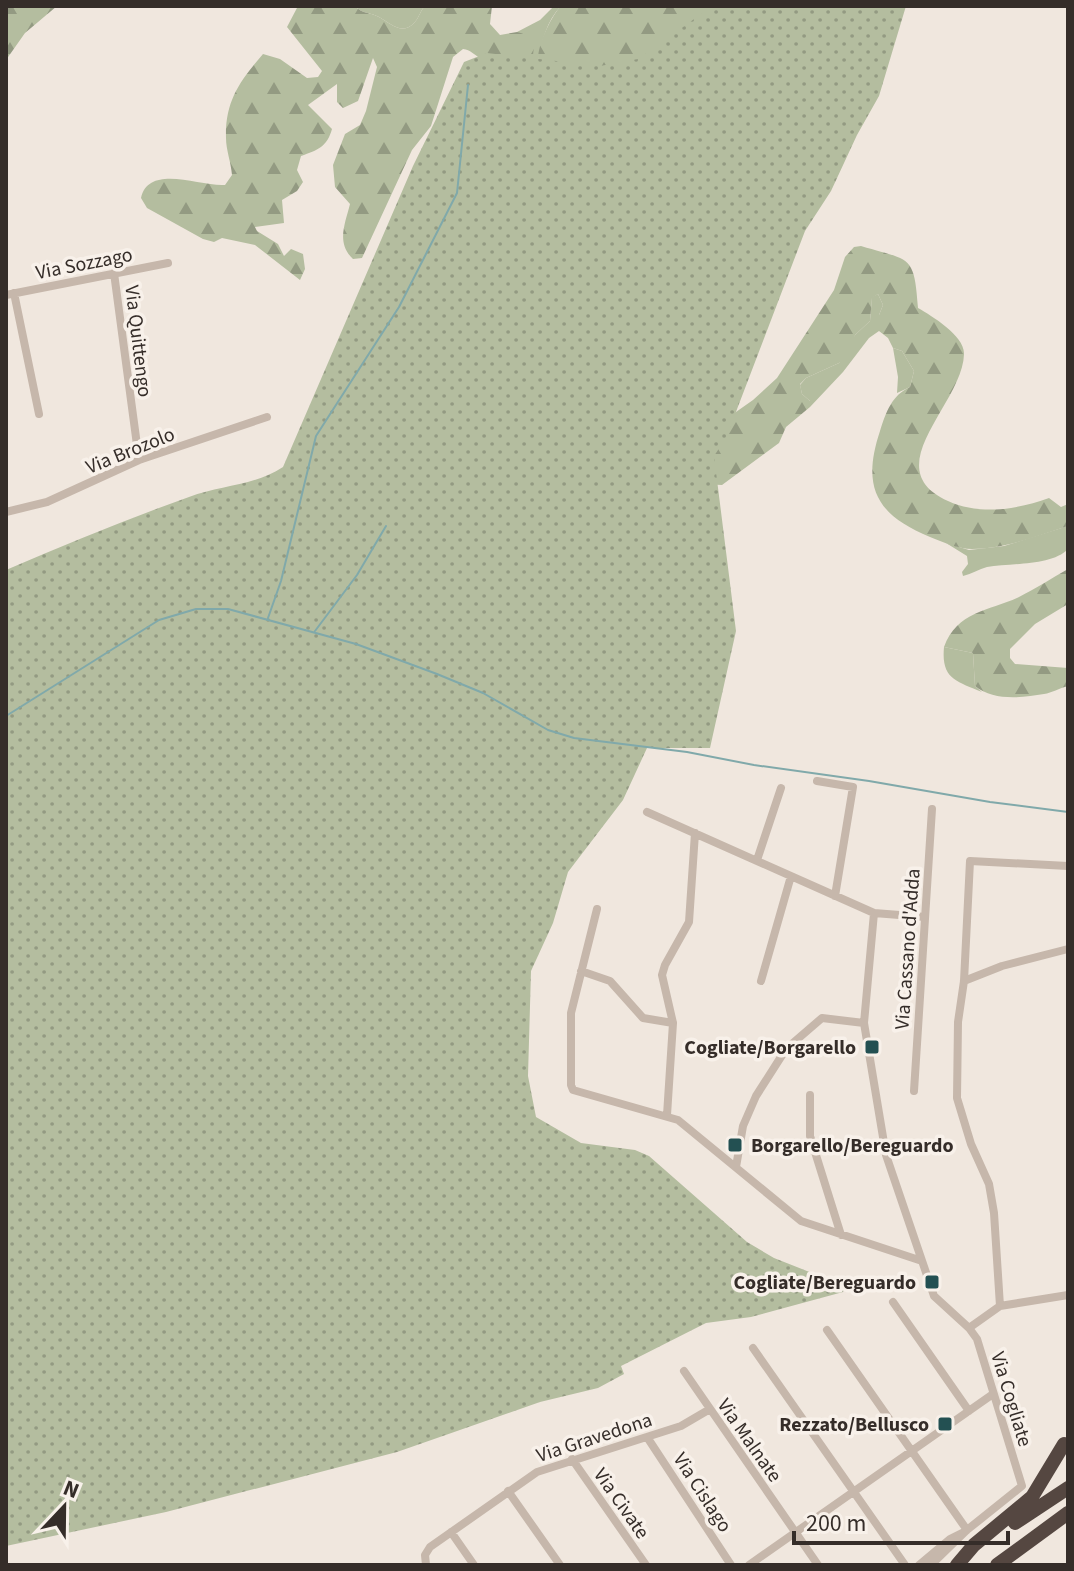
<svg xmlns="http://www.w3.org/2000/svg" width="1074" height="1571" viewBox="0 0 1074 1571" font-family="'Source Sans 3',sans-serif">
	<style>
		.green { fill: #b4bd9f }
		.forest { fill: url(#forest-firs) }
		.park { fill: url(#park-dots) }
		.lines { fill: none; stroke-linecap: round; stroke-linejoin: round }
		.stream { stroke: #80a9aa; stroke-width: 2 }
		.street { stroke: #c6b7ab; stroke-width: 8 }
		.highway { stroke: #554741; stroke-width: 14 }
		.poi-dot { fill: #235052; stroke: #f8f1ea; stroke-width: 3 }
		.labels { text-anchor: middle; stroke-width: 7; stroke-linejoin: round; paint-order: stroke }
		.street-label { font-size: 20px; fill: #352d29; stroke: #f8f1ea }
		.poi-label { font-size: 20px; font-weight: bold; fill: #352d29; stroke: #f8f1ea; text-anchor: end }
	</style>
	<defs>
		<pattern id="forest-firs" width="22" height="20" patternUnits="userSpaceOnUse" patternTransform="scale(2)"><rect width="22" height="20" fill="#b4bd9f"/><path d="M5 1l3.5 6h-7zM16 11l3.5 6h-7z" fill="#939a82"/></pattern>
		<pattern id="park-dots" width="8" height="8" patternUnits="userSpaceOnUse" patternTransform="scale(2)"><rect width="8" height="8" fill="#b4bd9f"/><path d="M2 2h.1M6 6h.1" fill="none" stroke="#939a82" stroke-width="1.8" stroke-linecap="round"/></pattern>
	</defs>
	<rect width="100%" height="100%" fill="#f0e7de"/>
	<path class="green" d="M355 6H425C420 11 419 18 414 23 402 36 390 23 379 17 370 12 362 14 355 6Z
		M554 6H561C547 20 541 43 538 62L523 60 517 32 540 20Z
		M878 294 883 305 879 315V331L869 338 843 372 810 407V401L802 394 800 385 806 378 839 363 855 335 870 321 872 297Z
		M893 348 902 351 914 371 910 387 897 393 898 377Z
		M1068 526V549C1052 566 1010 563 987 567 979 569 972 574 963 576L962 572 968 564 967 556 946 543 969 550 1004 546Z
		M944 647 973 653 975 686 982 692C956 681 941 679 944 647Z"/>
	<path class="forest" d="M6 6H57L25 33 6 60Z
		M298 6H355C362 14 370 12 379 17 390 23 402 36 414 23 419 18 420 11 425 6H492L490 24 500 35 517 32 535 37 533 55C521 61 493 65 480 58 473 54 471 50 463 49L453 57 431 126 412 150 362 258 353 259C336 243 345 224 350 204L335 187 333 165 345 134 360 125 366 111 377 67 373 58 358 101 343 108 337 102V84L308 105 332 129C327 147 318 150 301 156L297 170 303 182 297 191 282 200 284 223 255 227 257 231 278 244 284 256 291 249 303 254 305 269 300 280 255 245 222 238 214 242 203 239 147 208 141 198C149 163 201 187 225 185L232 175C231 162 226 150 226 138 225 101 240 81 263 54L280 59 307 78 318 77 322 71 287 27Z
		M561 6H723L699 73 539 65C534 51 551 16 561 6Z
		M861 246C911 261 914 254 918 308 932 316 965 336 964 354 963 404 875 468 948 501 981 516 1018 509 1049 498L1061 507 1068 504V526C1037 536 1005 549 972 549 958 549 943 542 930 537 877 515 861 488 880 431 886 412 892 395 910 387L914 371 902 351 893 348 888 338 879 331V315L883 305 878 294 872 298 870 321 855 335 852 349 839 363 806 378 800 384 802 394 810 401V407L786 427 779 443 722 485 613 480 726 419 753 400 777 378 834 290 845 257 854 247Z
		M1068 569V604L1035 624 1010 649V658L1015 664 1068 668V686C1059 688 1052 693 1044 694 1021 698 993 701 975 686L973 653 944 647C957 611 989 611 1019 597 1035 589 1052 578 1068 569Z"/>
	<path class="park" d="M708 6H906L879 96 857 135 831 191 805 231 726 438 714 456 736 631 710 748H647L623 800 568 872 553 923 531 971 528 1076 536 1117 581 1143 635 1150 649 1156 747 1242 774 1258 845 1286 843 1292 751 1317 706 1323 621 1366 624 1374 598 1388 540 1402 397 1452 166 1512 6 1546V570C67 544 127 519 189 497 221 485 254 486 283 467L413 166 464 62 487 53 600 66 638 59 704 12Z"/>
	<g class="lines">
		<path class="stream" d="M268 618 281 581 316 436 399 307 457 193 468 85
			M315 631 357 575 386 526
			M6 716 159 620 196 609H228L356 644 437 674 483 693 548 730 574 738 687 752 754 765 869 781 990 802 1068 812"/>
		<path class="street" d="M114 273 139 460
			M14 293 39 414
			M6 295 168 263
			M6 512 47 502 139 460 267 417
			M817 781 853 787 835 896
			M647 812 874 913 925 917
			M757 860 781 788
			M597 909 571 1013V1085L573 1090 678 1120 801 1221 922 1261
			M874 913 864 1023 886 1155 934 1296 969 1328 977 1339 1022 1486 967 1530 931 1565
			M581 971 610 981 643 1018 673 1023
			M761 981 791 876
			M964 981 1002 966 1068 949
			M914 1091 932 809
			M810 1095V1136L841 1235
			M667 1115 673 1023 662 975 665 965 689 922 695 833
			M736 1167 743 1126 756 1096 786 1049 822 1018 864 1023
			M893 1302 969 1411
			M1000 1306 994 1213 989 1184 971 1144 957 1098 958 1022 964 981 970 861 1068 866
			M969 1328 1000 1306 1068 1295
			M827 1330 967 1530
			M753 1348 905 1565
			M684 1371 818 1565
			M647 1437 731 1565
			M572 1459 646 1565
			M508 1491 560 1565
			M451 1532 474 1565
			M426 1565 425 1555 430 1547 537 1472 681 1426 710 1409
			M749 1565 993 1394
			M919 1565 950 1539 966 1531"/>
		<path class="highway" d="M1015 1523 1068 1488
			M957 1565 974 1545 1032 1497 1064 1444
			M997 1565 1068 1513"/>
	</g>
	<g class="poi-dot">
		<rect x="864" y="1039" width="16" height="16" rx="4"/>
		<rect x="727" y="1137" width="16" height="16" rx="4"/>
		<rect x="924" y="1274" width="16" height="16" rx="4"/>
		<rect x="937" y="1416" width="16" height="16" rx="4"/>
	</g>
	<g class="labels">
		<g class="street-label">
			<text transform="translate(84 263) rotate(-11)" y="7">Via Sozzago</text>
			<text transform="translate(139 341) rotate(83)" y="7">Via Quittengo</text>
			<text transform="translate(130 450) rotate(-22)" y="7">Via Brozolo</text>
			<text transform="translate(907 949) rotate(-86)" y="7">Via Cassano d'Adda</text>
			<text transform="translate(1012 1399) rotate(73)" y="7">Via Cogliate</text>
			<text transform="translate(594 1437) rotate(-18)" y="7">Via Gravedona</text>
			<text transform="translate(750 1440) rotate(55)" y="7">Via Malnate</text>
			<text transform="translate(703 1492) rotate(57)" y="7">Via Cislago</text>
			<text transform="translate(622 1503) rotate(55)" y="7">Via Civate</text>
		</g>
		<g class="poi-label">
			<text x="856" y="1054">Cogliate/Borgarello</text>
			<text x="751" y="1152" text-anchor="start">Borgarello/Bereguardo</text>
			<text x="916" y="1289">Cogliate/Bereguardo</text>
			<text x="929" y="1431">Rezzato/Bellusco</text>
		</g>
	</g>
	<rect width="1074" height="1571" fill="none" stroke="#352d29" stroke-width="16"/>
	<g transform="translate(64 1507) rotate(22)" stroke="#f8f1ea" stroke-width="6" paint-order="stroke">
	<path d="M0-6L14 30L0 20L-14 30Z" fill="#352d29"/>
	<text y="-12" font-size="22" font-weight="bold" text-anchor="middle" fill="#352d29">N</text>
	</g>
	<path d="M794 1531v12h214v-12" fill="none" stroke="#352d29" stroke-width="4"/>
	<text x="806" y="1531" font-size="24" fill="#352d29" stroke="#f8f1ea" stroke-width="6" paint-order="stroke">200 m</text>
</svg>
